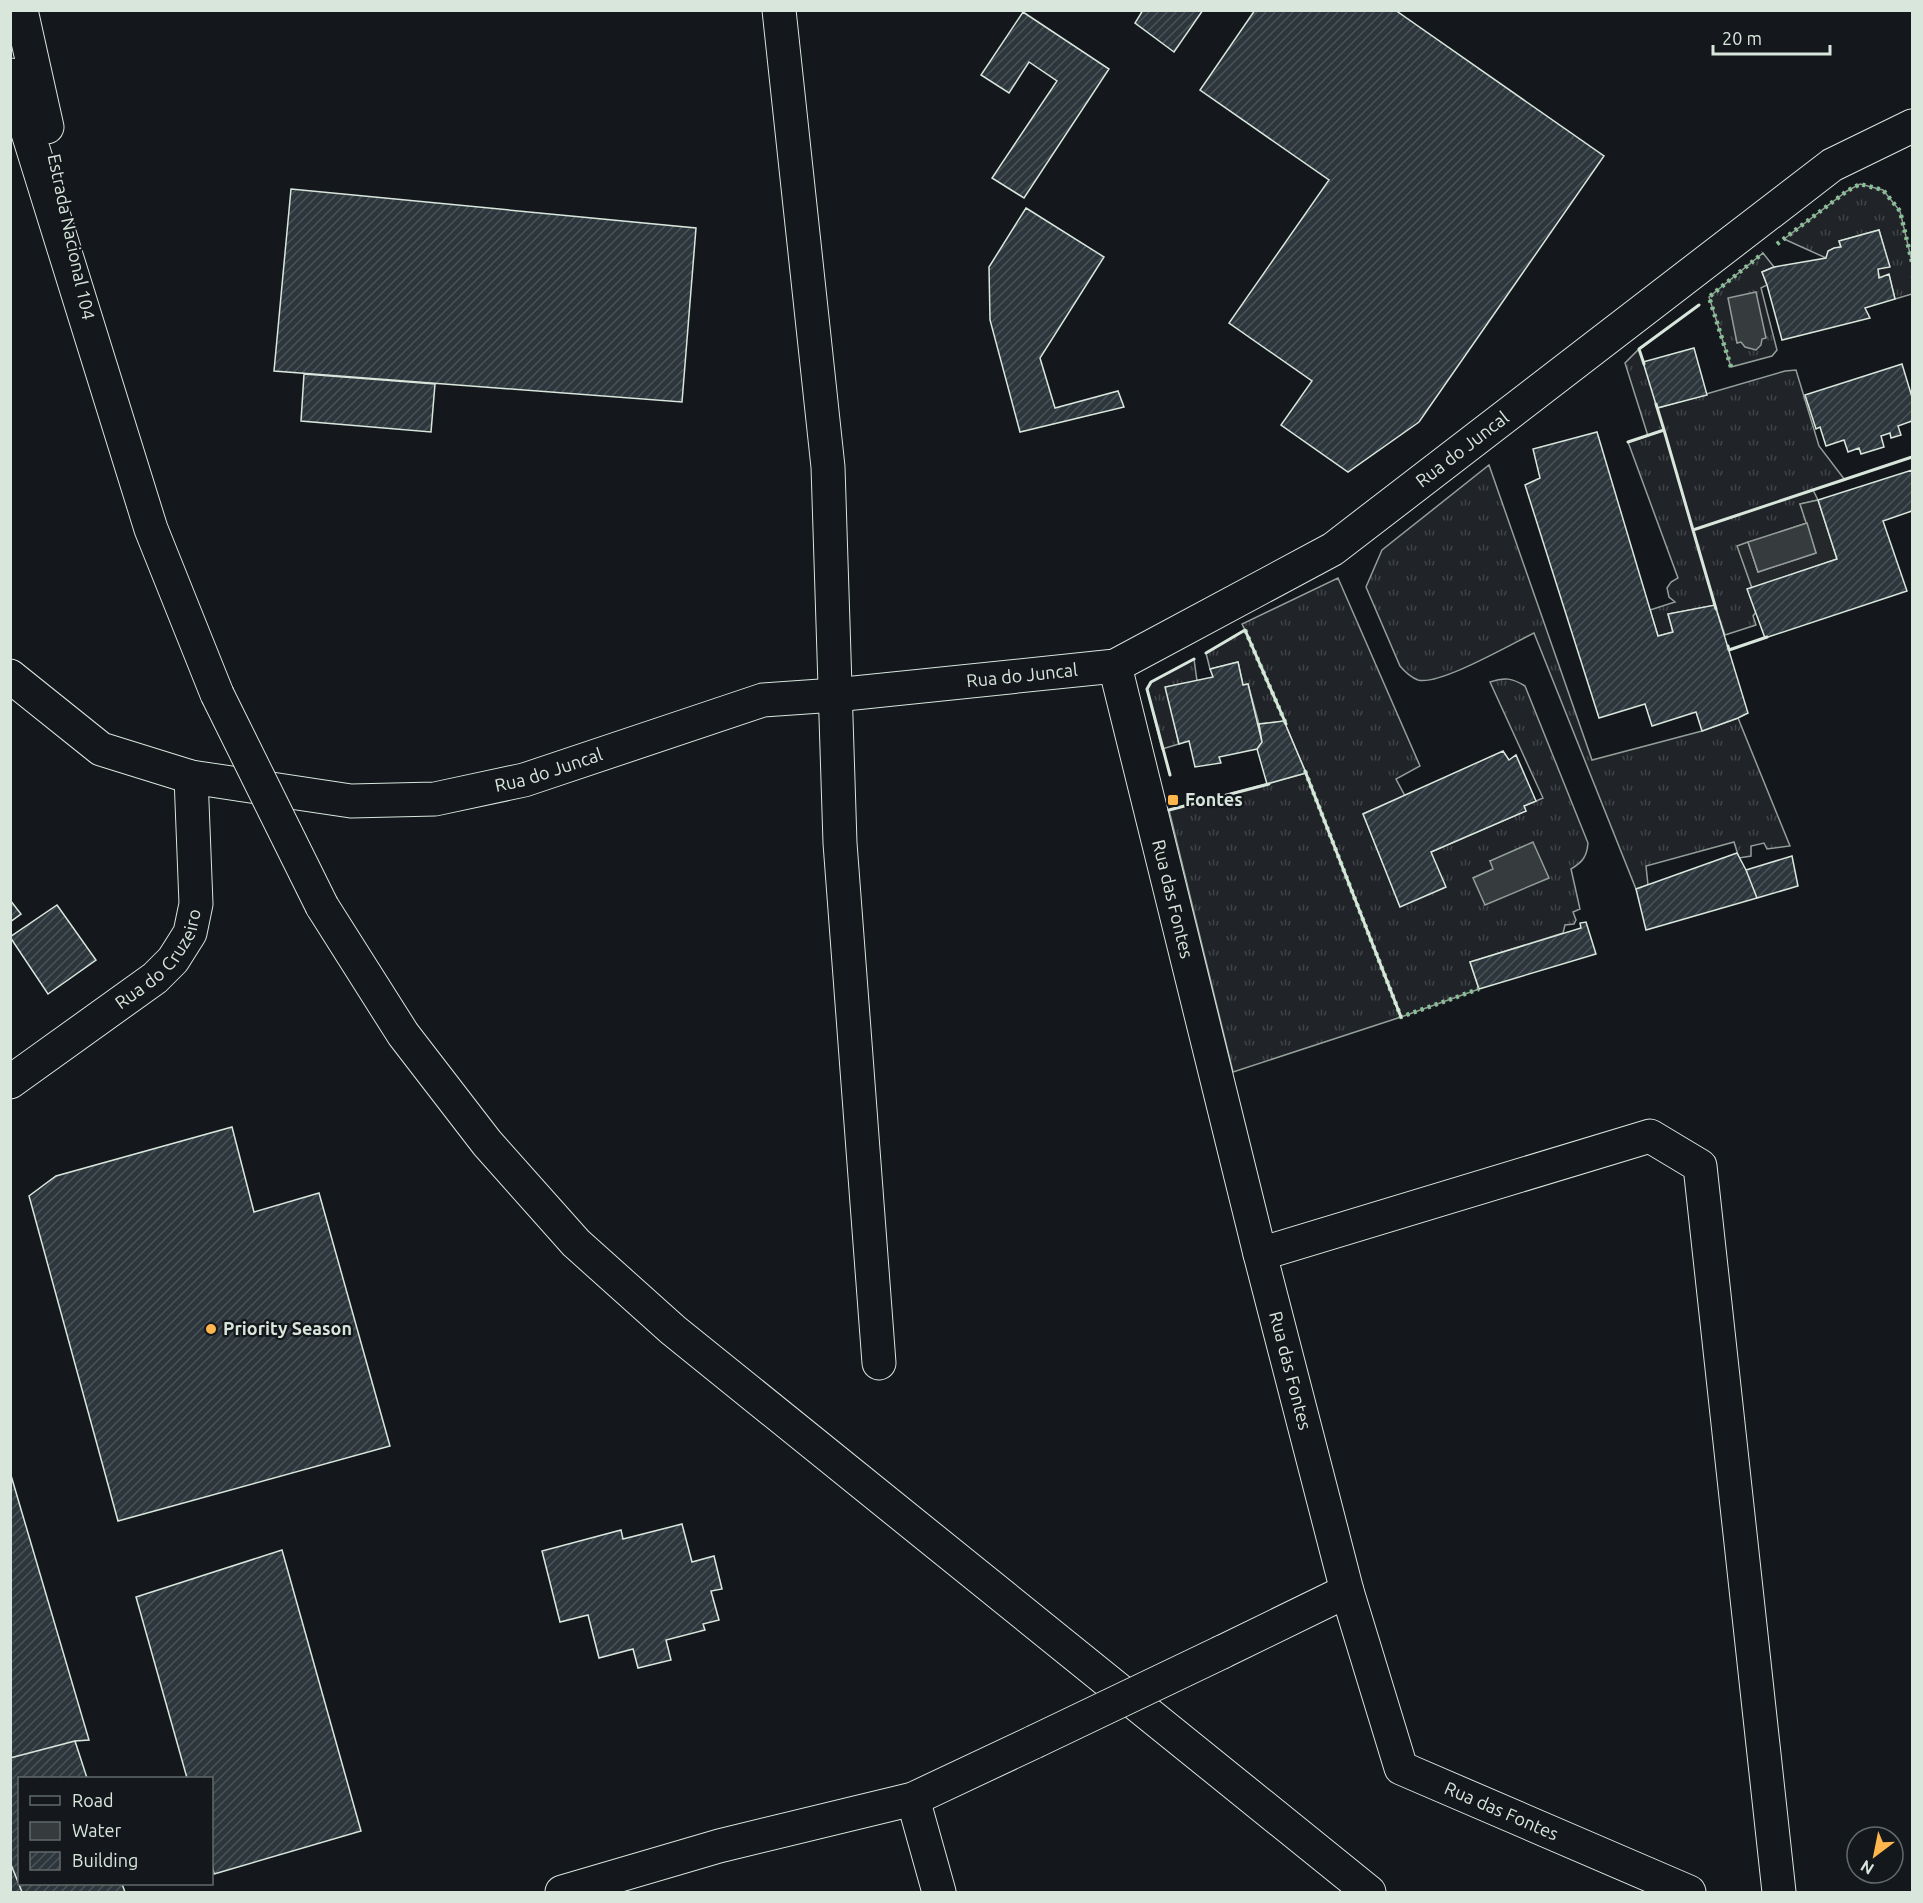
<svg xmlns="http://www.w3.org/2000/svg" width="1923" height="1903" viewBox="0 0 1923 1903" font-family="Ubuntu,sans-serif">
	<style>
		.grass { fill: url(#grass-tufts); stroke: #939e99; stroke-width: 1.5; fill-rule: evenodd }
		.parking { fill: #24282b; stroke: #939e99; stroke-width: 1.5 }
		.water { fill: #363b3e; stroke: #939e99; stroke-width: 1.5 }
		.building { fill: url(#building-hatch); stroke: #d8e6dc; stroke-width: 1.5 }
		.lines { fill: none; stroke-linecap: round; stroke-linejoin: round }
		.minor-casing { stroke: #d8e6dc; stroke-width: 35 }
		.major-casing { stroke: #d8e6dc; stroke-width: 35 }
		.minor { stroke: #14181c; stroke-width: 33 }
		.major { stroke: #14181c; stroke-width: 33 }
		.minor-bridge-casing { stroke: #d8e6dc; stroke-width: 35; stroke-linecap: butt }
		.major-bridge-casing { stroke: #d8e6dc; stroke-width: 35; stroke-linecap: butt }
		.minor-bridge { stroke: #14181c; stroke-width: 33 }
		.major-bridge { stroke: #14181c; stroke-width: 33 }
		.hedge { stroke: #8ac095; stroke-width: 4.5; stroke-dasharray: 3 4.5; stroke-linecap: butt }
		.wall { stroke: #d8e6dc; stroke-width: 3 }
		.poi-dot { fill: #ffb74d; stroke: #14181c; stroke-width: 2 }
		.labels { text-anchor: middle; stroke-width: 4.5; stroke-linejoin: round; paint-order: stroke }
		.street-label { font-size: 18px; fill: #d8e6dc; stroke: #14181c }
		.poi-label { font-size: 18px; font-weight: bold; fill: #d8e6dc; stroke: #14181c; text-anchor: start }
	</style>
	<defs>
		<pattern id="grass-tufts" width="24" height="20" patternUnits="userSpaceOnUse" patternTransform="scale(1.5)"><rect width="24" height="20" fill="#202428"/><path d="M3 7l-1-3M5 7V3M7 7l1-3M15 17l-1-3M17 17v-4M19 17l1-3" fill="none" stroke="#404447"/></pattern>
		<pattern id="building-hatch" width="6" height="6" patternUnits="userSpaceOnUse" patternTransform="scale(1.5)"><rect width="6" height="6" fill="#2c363c"/><path d="M-1 1l2-2M0 6l6-6M5 7l2-2" fill="none" stroke="#4a5358"/></pattern>
	</defs>
	<rect width="100%" height="100%" fill="#14181c"/>
	<path class="grass" d="M1860 184 1883 190 1900 211 1912 262V294L1895 299 1889 275 1879 278 1878 269 1889 266 1879 230 1839 241 1841 247C1832 248 1829 250 1826 258L1784 239 1847 191Z
		M1763 253 1774 267 1762 272 1767 285 1761 288 1777 350 1772 356 1731 367 1709 297Z
		M1639 349 1658 408 1785 371 1796 370 1819 446 1845 480 1813 490 1818 500 1800 504 1807 523 1738 546 1752 588 1748 589 1756 612 1753 616 1756 625 1725 635 1715 605 1668 614 1673 632 1658 636 1650 610 1675 602 1669 597 1667 588 1671 582 1678 578 1628 442 1648 436 1625 363Z
		M1489 465 1592 760 1702 731 1738 718 1790 846 1767 849 1764 843 1751 846V856L1739 858 1734 842 1646 866 1648 885 1636 889 1534 633C1513 643 1439 686 1418 680 1410 677 1405 672 1400 666L1366 587 1382 550Z
		M1338 578 1420 766 1396 779 1405 796 1363 814 1400 906 1431 852 1526 811 1524 806 1543 798 1490 682C1505 677 1512 678 1525 686L1588 843C1587 856 1583 862 1571 869L1580 909 1573 912 1576 920 1574 924 1565 925 1563 933 1470 962 1479 989 1401 1017 1233 1072 1169 810 1306 773 1284 721 1259 724 1248 684 1243 685 1238 662 1210 669 1206 653 1245 630 1242 624ZM1490 861 1548 877 1473 878 1494 869Z
		M1194 659 1197 681 1166 687 1179 744 1162 749 1147 689 1151 682Z"/>
	<path class="parking" d="M1818 500 1837 559 1752 588 1737 546 1748 542 1758 572 1816 553 1800 504Z"/>
	<path class="water" d="M1756 292 1766 338 1762 339 1761 345 1756 350 1745 347 1741 342 1737 343 1728 298Z
		M1807 523 1816 553 1758 572 1748 542Z
		M1533 842 1549 878 1485 905 1473 878 1493 869 1490 861Z"/>
	<path class="building" d="M1143 10H1203L1174 52 1135 23Z
		M1255 10H1395L1604 156 1419 422 1348 472 1281 425 1312 381 1229 323 1329 180 1200 90Z
		M1023 12 1109 69 1024 198 992 178 1057 81 1029 62 1009 93 981 75Z
		M291 189 696 228 682 402 274 371Z
		M1026 208 1104 257 1040 358 1055 408 1118 391 1124 407 1020 432 990 320 989 267Z
		M1879 230 1890 267 1878 269 1879 278 1889 274 1895 299 1865 308 1870 318 1782 340 1767 285 1762 272 1774 267 1826 258 1828 251 1834 248 1841 247 1839 241Z
		M1694 348 1707 395 1657 408 1643 362Z
		M1902 364 1912 397V421L1898 426 1901 435 1891 438 1890 433 1881 436 1884 447 1861 454 1859 448 1848 452 1844 440 1826 446 1820 427 1816 429 1805 395Z
		M304 374 435 384 431 432 301 421Z
		M1597 432 1658 636 1673 632 1668 614 1715 605 1748 713 1738 718 1702 731 1696 712 1652 726 1645 704 1599 718 1525 485 1540 478 1533 449Z
		M1912 470V511L1883 521 1907 591 1765 638 1747 589 1837 559 1818 500Z
		M1238 662 1243 685 1248 684 1262 742 1257 749 1219 757 1221 763 1195 767 1189 741 1179 744 1165 687 1213 677 1210 669Z
		M1284 721 1306 773 1267 784 1257 749 1262 742 1259 724Z
		M1503 751 1509 760 1516 755 1536 801 1524 806 1526 811 1431 852 1446 887 1400 907 1363 814Z
		M1737 853 1746 870 1757 898 1646 930 1636 889Z
		M1792 856 1798 886 1757 898 1746 870Z
		M10 900 21 914 10 922Z
		M57 905 96 960 48 994 10 937Z
		M1586 922 1596 954 1479 989 1470 962 1581 928 1580 923Z
		M232 1127 254 1212 319 1193 390 1446 118 1521 29 1196 56 1176Z
		M10 1472 89 1740 75 1741 10 1758Z
		M682 1524 692 1562 714 1556 722 1589 711 1591 719 1620 703 1624 705 1630 666 1640 671 1660 638 1668 633 1649 599 1658 588 1615 560 1622 542 1551 621 1530 623 1539Z
		M282 1550 361 1831 214 1874 212 1864V1778H187L136 1597Z
		M75 1741 87 1778H20V1884H122L125 1892H22L10 1862V1758Z
		M10 1862 22 1892H10Z"/>
	<g class="lines">
		<defs>
			<g id="minor">
				<path d="M779 10 828 467 840 843 879 1363"/>
				<path id="s1" d="M1115 666 1260 1254 1347 1591 1401 1768 1689 1892"/>
				<path id="s2" d="M10 676 101 749 191 777 351 801 435 799 524 780 763 700 835 695 1115 666 1333 549 1832 165 1912 126"/>
				<path id="s3" d="M10 1082 155 978 173 960 190 933 196 904 191 777"/>
				<path d="M1260 1254 1650 1136 1700 1166 1779 1892"/>
				<path d="M1222 1652 1347 1591"/>
				<path d="M913 1799 939 1892"/>
				<path d="M562 1892 719 1846 913 1799 1034 1742"/>
			</g>
			<path id="major" d="M21 10 47 127
				M10 75 151 529 217 694
				M322 906 403 1034 487 1143 576 1243 673 1330 1369 1892"/>
		</defs>
		<use href="#minor" class="minor-casing"/>
		<use href="#major" class="major-casing"/>
		<use href="#minor" class="minor"/>
		<use href="#major" class="major"/>
		<defs>
			<path id="minor-bridge" d="M1034 1742 1222 1652"/>
			<path id="major-bridge" d="M217 694 322 906"/>
		</defs>
		<use href="#minor-bridge" class="minor-bridge-casing"/>
		<use href="#major-bridge" class="major-bridge-casing"/>
		<use href="#minor-bridge" class="minor-bridge"/>
		<use href="#major-bridge" class="major-bridge"/>
		<path class="hedge" d="M1777 244 1847 191 1860 184 1883 190 1900 211 1912 262
			M1731 367 1709 297 1763 253
			M1245 630 1286 724
			M1305 771 1401 1017 1479 989"/>
		<path class="wall" d="M1644 364 1639 349 1699 305
			M1664 430 1693 530 1912 457
			M1628 442 1664 430 1656 404
			M1693 530 1716 609
			M1728 646 1729 650 1767 637
			M1206 653 1245 630 1286 724
			M1305 771 1401 1017
			M1170 775 1147 689 1151 682 1194 659
			M1169 810 1269 784"/>
	</g>
	<g class="poi-dot">
		<rect x="1167" y="794" width="12" height="12" rx="3"/>
		<circle cx="211" cy="1329" r="6"/>
	</g>
	<g class="labels">
		<g class="street-label">
			<text transform="translate(71 237) rotate(78)" y="6">Estrada Nacional 104</text>
			<text dy="6" stroke="none"><textPath href="#s2" startOffset="1564">Rua do Juncal</textPath></text>
			<text dy="6" stroke="none"><textPath href="#s2" startOffset="1060">Rua do Juncal</textPath></text>
			<text dy="6" stroke="none"><textPath href="#s2" startOffset="574">Rua do Juncal</textPath></text>
			<text dy="6" stroke="none"><textPath href="#s1" startOffset="240">Rua das Fontes</textPath></text>
			<text dy="6" stroke="none"><textPath href="#s3" startOffset="196">Rua do Cruzeiro</textPath></text>
			<text dy="6" stroke="none"><textPath href="#s1" startOffset="726">Rua das Fontes</textPath></text>
			<text dy="6" stroke="none"><textPath href="#s1" startOffset="1248">Rua das Fontes</textPath></text>
		</g>
		<g class="poi-label">
			<text x="1185" y="806">Fontes</text>
			<text x="223" y="1335">Priority Season</text>
		</g>
	</g>
	<rect width="1923" height="1903" fill="none" stroke="#d8e6dc" stroke-width="24"/>
	<rect x="18" y="1777" width="195" height="108" fill="#14181c" stroke="#626a69" stroke-width="1.5"/>
	<rect x="30" y="1796" width="30" height="9" fill="#14181c" stroke="#626a69" stroke-width="1.5"/>
	<text x="72" y="1807" font-size="18" fill="#d8e6dc">Road</text>
	<rect x="30" y="1822" width="30" height="18" fill="#363b3e" stroke="#626a69" stroke-width="1.5"/>
	<text x="72" y="1837" font-size="18" fill="#d8e6dc">Water</text>
	<rect x="30" y="1852" width="30" height="18" fill="url(#building-hatch)" stroke="#626a69" stroke-width="1.5"/>
	<text x="72" y="1867" font-size="18" fill="#d8e6dc">Building</text>
	<g transform="translate(1875 1855) rotate(212)"><circle r="28" fill="#14181c" stroke="#626a69" stroke-width="1.5"/>
	<path d="M0-4.5L10 22L0 15L-10 22Z" fill="#ffb74d"/>
	<text y="-9" font-size="16" font-weight="bold" text-anchor="middle" fill="#d8e6dc">N</text>
	</g>
	<path d="M1713 45v9h117v-9" fill="none" stroke="#d8e6dc" stroke-width="3"/>
	<text x="1722" y="45" font-size="18" fill="#d8e6dc" stroke="#14181c" stroke-width="4.5" paint-order="stroke">20 m</text>
</svg>
